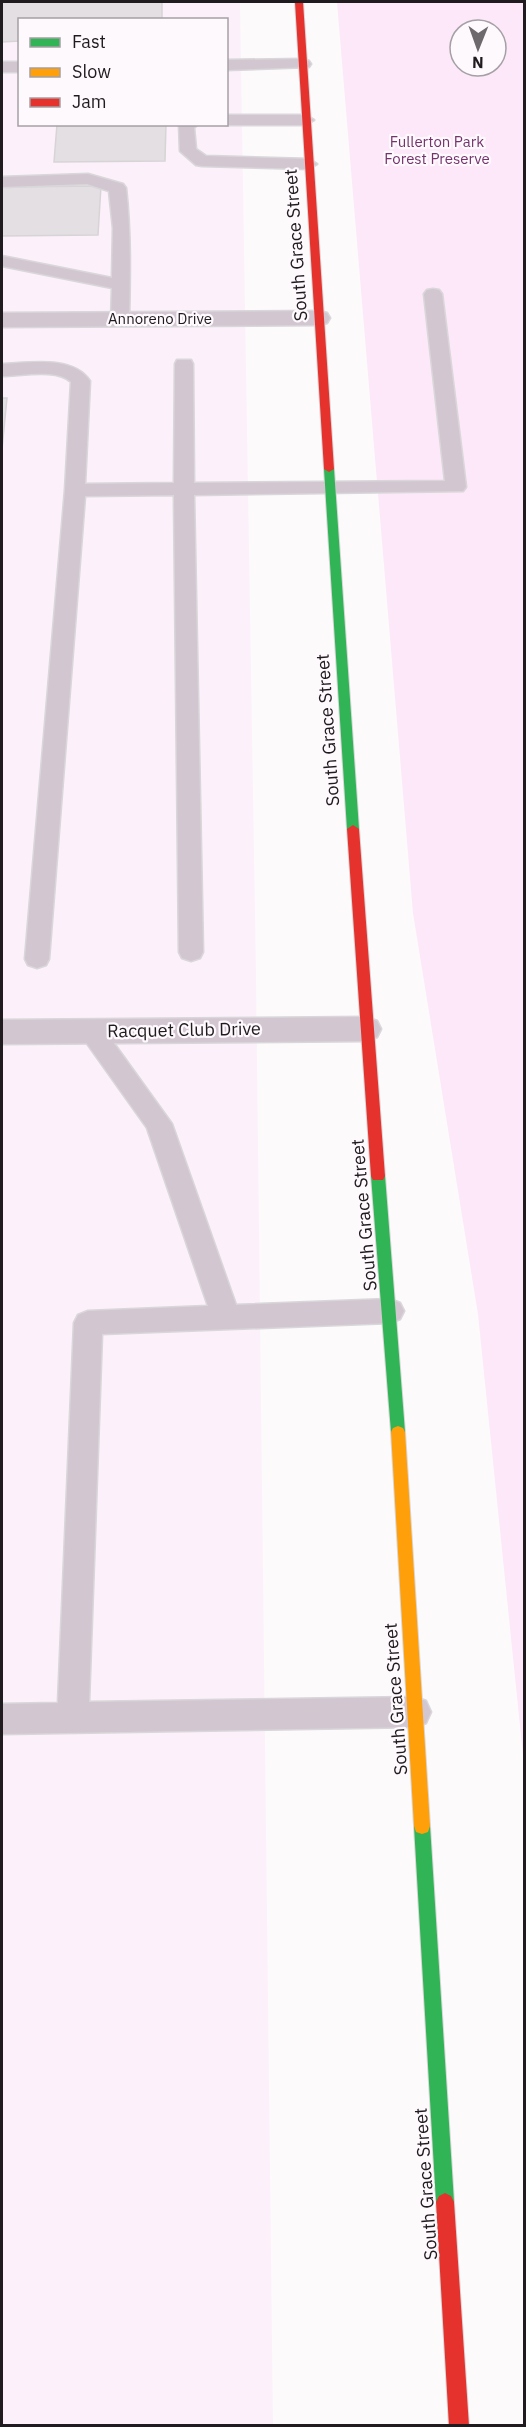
<svg xmlns="http://www.w3.org/2000/svg" width="526" height="2427" viewBox="0 0 526 2427" font-family="'IBM Plex Sans',sans-serif">
	<style>
		.built { fill: #fcf1fa; fill-rule: evenodd }
		.green { fill: #fce8f8; fill-rule: evenodd }
		.building { fill: #e3dfe2; stroke: #d7d4d6; stroke-width: 1.5 }
		.lines { fill: none; stroke-linecap: round; stroke-linejoin: round }
		.lane-casing { stroke: #d9d7d9; stroke-width: 3 }
		.street-casing { stroke: #d9d7d9; stroke-width: 3 }
		.fast-casing { stroke: #d9d7d9; stroke-width: 2 }
		.slow-casing { stroke: #d9d7d9; stroke-width: 2 }
		.jam-casing { stroke: #d9d7d9; stroke-width: 2 }
		.lane { fill: #d2c6d1; fill-rule: evenodd }
		.street { fill: #d2c6d1; fill-rule: evenodd }
		.fast { fill: #30b455; fill-rule: evenodd }
		.slow { fill: #ff9f0a; fill-rule: evenodd }
		.jam { fill: #e5322d; fill-rule: evenodd }
		.labels { text-anchor: middle; stroke-width: 4.5; stroke-linejoin: round; paint-order: stroke }
		.far-park-label { font-size: 15px; fill: #75336c; stroke: #fef9fd }
		.far-street-label { font-size: 15px; fill: #201b1f; stroke: #fef9fd }
		.street-label { font-size: 18px; fill: #201b1f; stroke: #fef9fd }
	</style>
	<rect width="100%" height="100%" fill="#fdfafc"/>
	<path class="built" d="M2 2H240L256 974 273 2425 2 2426ZM20 20H226V124H20Z"/>
	<path class="green" d="M337 2H524V1765L478 1314 413 913ZM460 30H496V66H460Z"/>
	<path class="building" d="M2 2H162V20H20V41L2 42Z
		M57 124H166L165 161 54 162Z
		M101 186 98 235 2 236V187Z
		M2 398H7L2 449Z"/>
	<g class="lines">
		<defs>
			<path id="lane" d="M303 59 309 61 311 64 309 67 226 70V60Z
				M2 62H20V72H2Z
				M226 115H306L314 120 306 125H226Z
				M179 124H198L194 128 196 149 206 156 309 159 317 164 309 169 202 166 196 165 180 151Z
				M88 174 123 184 126 188C131 233 130 276 129 320L127 324H113L111 320 112 288 2 266V256L112 278 113 228 109 191 87 184 2 187V177Z
				M433 289 439 290 442 294 466 487 463 491 194 495 203 952 200 958 191 961 182 958 179 952 174 495 85 496 49 959 46 965 37 968 28 965 25 959 65 490 71 382C57 368 21 376 2 376V364C29 363 73 355 90 381L85 484 174 483 175 364 177 360H191L193 364 194 483 445 481 424 294 427 290Z
				M91 1021 100 1024 172 1124 236 1305 390 1299 400 1303 404 1311 400 1319 390 1323 102 1334 89 1702 415 1697 426 1701 431 1712 426 1723 415 1727 2 1734V1704L58 1703 74 1323 78 1315 88 1311 208 1306 147 1128 78 1031 82 1024Z"/>
			<path id="street" d="M319 311 327 313 330 318 327 323 319 325 2 327V313Z
				M366 1017 377 1021 381 1029 377 1037 366 1041 2 1044V1020Z"/>
			<path id="fast" d="M329 466 334 469 359 829 353 833 347 829 324 469Z
				M378 1171 383 1172 385 1176 405 1432 403 1436 398 1438 393 1436 391 1432 371 1176 373 1172Z
				M422 1818 428 1820 430 1826 454 2202 451 2208 445 2211 439 2208 436 2202 414 1826 416 1820Z"/>
			<path id="slow" d="M398 1426 403 1428 405 1432 430 1826 428 1832 422 1834 416 1832 414 1826 391 1432 393 1428Z"/>
			<path id="jam" d="M295 2H303L334 469 329 472 324 469Z
				M353 825 359 829 385 1176 383 1180H373L371 1176 347 829Z
				M445 2193 451 2196 454 2202 469 2426H449L436 2202 439 2196Z"/>
		</defs>
		<use href="#lane" class="lane-casing"/>
		<use href="#street" class="street-casing"/>
		<use href="#fast" class="fast-casing"/>
		<use href="#slow" class="slow-casing"/>
		<use href="#jam" class="jam-casing"/>
		<use href="#lane" class="lane"/>
		<use href="#street" class="street"/>
		<use href="#fast" class="fast"/>
		<use href="#slow" class="slow"/>
		<use href="#jam" class="jam"/>
	</g>
	<g class="labels">
		<g class="far-park-label">
			<text x="437" y="147">Fullerton Park<tspan x="437" dy="17">Forest Preserve</tspan></text>
		</g>
		<g class="far-street-label">
			<text x="160" y="324">Annoreno Drive</text>
		</g>
		<g class="street-label">
			<text transform="translate(296 245) rotate(-94)" y="6">South Grace Street</text>
			<text transform="translate(328 730) rotate(-94)" y="6">South Grace Street</text>
			<text transform="translate(184 1030) rotate(-1)" y="6">Racquet Club Drive</text>
			<text transform="translate(364 1215) rotate(-95)" y="6">South Grace Street</text>
			<text transform="translate(396 1699) rotate(-94)" y="6">South Grace Street</text>
			<text transform="translate(426 2184) rotate(-94)" y="6">South Grace Street</text>
		</g>
	</g>
	<rect width="526" height="2427" fill="none" stroke="#201b1f" stroke-width="6"/>
	<rect x="18" y="18" width="210" height="108" fill="#fef9fd" stroke="#a5a0a4" stroke-width="1.5"/>
	<rect x="30" y="38" width="30" height="9" fill="#30b455" stroke="#a5a0a4" stroke-width="1.5"/>
	<text x="72" y="48" font-size="18" fill="#201b1f">Fast</text>
	<rect x="30" y="68" width="30" height="9" fill="#ff9f0a" stroke="#a5a0a4" stroke-width="1.5"/>
	<text x="72" y="78" font-size="18" fill="#201b1f">Slow</text>
	<rect x="30" y="98" width="30" height="9" fill="#e5322d" stroke="#a5a0a4" stroke-width="1.5"/>
	<text x="72" y="108" font-size="18" fill="#201b1f">Jam</text>
	<g transform="translate(478 48) rotate(181)"><circle r="28" fill="#fef9fd" stroke="#a5a0a4" stroke-width="1.5"/>
	<path d="M0-4.5L10 22L0 15L-10 22Z" fill="#6d696c"/>
	<text y="-9" font-size="16" font-weight="bold" text-anchor="middle" fill="#201b1f">N</text>
	</g>
</svg>
